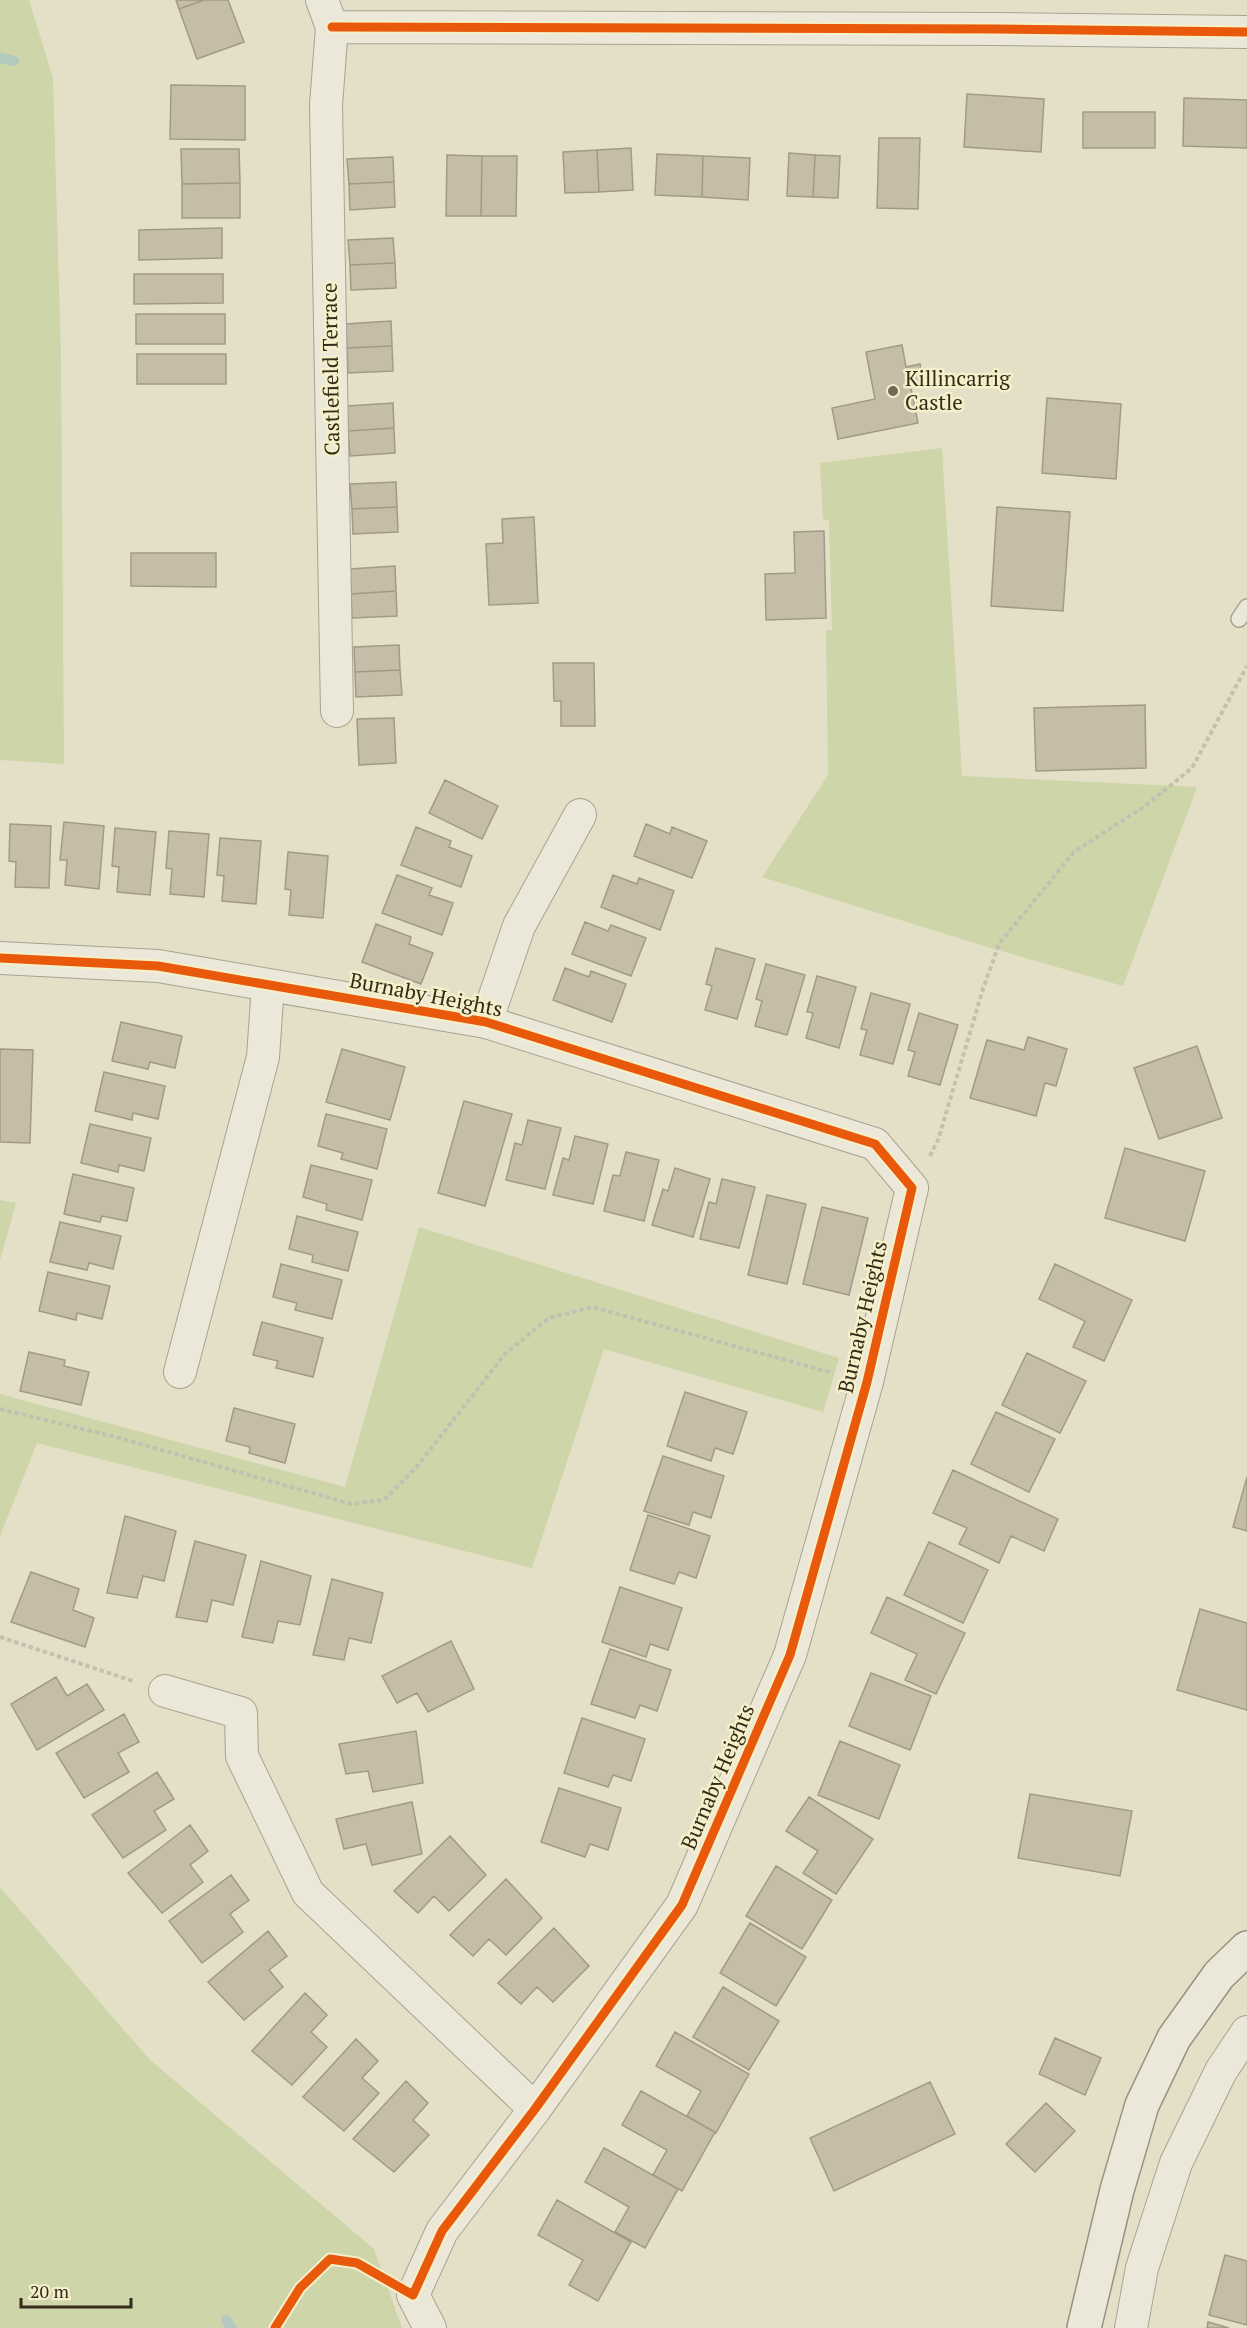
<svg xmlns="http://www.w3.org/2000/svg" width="1247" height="2328" viewBox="0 0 1247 2328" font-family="'PT Serif',serif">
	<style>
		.grass { fill: #ced5a8 }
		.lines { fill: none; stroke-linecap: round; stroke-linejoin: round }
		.stream { stroke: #b3c9bf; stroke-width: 10 }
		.building { fill: #c6bda8; stroke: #a29a87; stroke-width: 1.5 }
		.lane-casing { stroke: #a7a391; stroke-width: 18 }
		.street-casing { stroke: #a7a391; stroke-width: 34 }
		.secondary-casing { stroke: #979281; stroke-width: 36 }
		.path { stroke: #c3c0b1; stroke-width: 4; stroke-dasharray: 4.5 3; stroke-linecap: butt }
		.lane { stroke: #ebe8d9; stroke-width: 15 }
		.street { stroke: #ebe8d9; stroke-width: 32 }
		.secondary { stroke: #ebe8d9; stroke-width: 33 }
		.cycleway-casing { stroke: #f6f0ca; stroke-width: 13 }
		.cycleway { stroke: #e8590c; stroke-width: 9 }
		.poi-dot { fill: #716a57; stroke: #f6f0ca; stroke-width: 2 }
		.labels { text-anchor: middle; stroke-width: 5; stroke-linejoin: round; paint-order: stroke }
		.street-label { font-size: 21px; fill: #342b1a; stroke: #f6f0ca }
		.poi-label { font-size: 21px; fill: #342b1a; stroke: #f6f0ca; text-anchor: start }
	</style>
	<rect width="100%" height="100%" fill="#e3e0c7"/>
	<path class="grass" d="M0 0H29L53 78 61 357 64 764 0 760Z
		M942 448 962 776 1197 787 1123 986 984 946 762 877 828 775 826 630H832L829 520 823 519 820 463Z
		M0 1200 16 1203 0 1260Z
		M419 1227 839 1358 823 1412 604 1349 532 1568 37 1443 0 1536V1394L345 1487Z
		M0 1887 150 2060 374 2249 402 2328H0Z"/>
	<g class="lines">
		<path class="stream" d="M0 58 14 61
			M226 2320 232 2328"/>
	</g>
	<path class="building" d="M176 0H204L179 9Z
		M204 0H228L244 42 197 59 179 9Z
		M171 85 245 86V140L170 139Z
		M967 94 1044 99 1041 152 964 147Z
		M1184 98 1247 100V148L1183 146Z
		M1083 112H1155V148H1083Z
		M879 138H920L918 209 877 208Z
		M631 148 633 190 599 192 597 150Z
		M181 149H239L240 183 182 184Z
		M597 150 599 192 565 193 563 152Z
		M789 153 815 155 813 197 787 196Z
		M657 154 703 156 702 197 655 195Z
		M447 155 482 156 481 216H446Z
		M815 155 840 156 838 198 813 197Z
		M482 156H517L516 216H481Z
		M703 156 750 158 748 200 702 197Z
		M393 157 394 182 349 184 347 159Z
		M394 182 395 207 350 210 349 184Z
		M240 183V218H182V184Z
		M222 228V258L139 260V230Z
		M393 238 395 263 350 265 348 240Z
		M395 263 396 288 351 290 350 265Z
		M134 274H223V303L134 304Z
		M136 314H225V344H136Z
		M391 321 392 346 347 348 346 324Z
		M902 345 906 367 920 364 923 380 910 383 918 423 838 439 832 408 875 399 866 352Z
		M392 346 393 371 348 373 347 348Z
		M137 354H226V384H137Z
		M1047 398 1121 404 1116 479 1042 473Z
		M393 403 394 428 348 431 347 406Z
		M394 428 395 453 350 456 348 431Z
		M396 482 397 507 352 509 350 484Z
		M397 507 398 532 353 534 352 509Z
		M997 507 1070 512 1063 611 991 606Z
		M534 517 538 603 489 605 486 544 503 543 502 519Z
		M824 531 826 618 766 620 765 574 795 573 794 532Z
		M131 553H216V587L131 586Z
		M395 566 396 591 351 594 350 569Z
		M396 591 397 616 352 618 351 594Z
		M399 645 400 670 355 672 354 647Z
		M553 663H594L595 726H561V701H554Z
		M400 670 402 695 356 697 355 672Z
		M1145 705 1146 768 1036 771 1034 708Z
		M394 718 396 763 359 765 357 719Z
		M445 780 498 806 482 839 429 813Z
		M64 822 104 826 99 889 65 885 67 860H60Z
		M10 824 51 826 49 888 15 887 16 862 9 861Z
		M646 824 670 834 672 827 707 841 692 878 634 856Z
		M416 827 451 841 449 847 472 856 461 887 401 865Z
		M115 828 156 832 150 895 117 892 119 867 112 866Z
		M169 831 209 834 204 897 170 894 172 869 166 868Z
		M220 838 261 841 256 904 222 901 224 876 217 875Z
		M288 852 328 856 323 918 289 915 291 890 285 889Z
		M397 875 432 888 429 895 453 903 442 935 382 913Z
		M613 875 637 884 639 878 674 891 660 930 601 907Z
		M585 922 608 931 611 925 646 938 631 976 572 954Z
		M376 924 411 937 409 944 433 953 421 984 362 962Z
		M716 948 755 959 737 1019 705 1010 712 986 706 984Z
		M766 964 805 975 787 1035 755 1026 762 1001 756 999Z
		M565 968 589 977 591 971 626 984 612 1022 553 1000Z
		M817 976 856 987 839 1048 806 1038 813 1013 807 1012Z
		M871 993 910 1004 893 1064 860 1055 867 1030 861 1029Z
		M919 1013 958 1025 940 1085 908 1076 915 1052 908 1050Z
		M121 1022 182 1036 175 1068 150 1062 148 1069 112 1061Z
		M1028 1037 1067 1049 1056 1086 1045 1083 1036 1116 970 1098 987 1040 1024 1050Z
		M1197 1046 1222 1118 1159 1139 1134 1068Z
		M0 1049 33 1050 30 1143 0 1142Z
		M342 1049 405 1067 390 1120 326 1102Z
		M104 1072 165 1086 158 1119 133 1113 132 1120 95 1111Z
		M464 1101 512 1114 485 1206 438 1193Z
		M326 1114 387 1129 377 1169 341 1159 343 1153 318 1146Z
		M528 1120 561 1128 545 1189 506 1180 515 1143 522 1145Z
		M90 1124 151 1138 144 1171 119 1165 118 1172 81 1163Z
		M575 1136 608 1144 593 1204 553 1195 563 1158 569 1160Z
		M1125 1148 1205 1171 1185 1241 1105 1218Z
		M626 1152 659 1160 644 1221 604 1211 613 1175 620 1176Z
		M311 1165 372 1180 362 1220 326 1210 327 1204 303 1197Z
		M675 1168 710 1179 693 1237 652 1225 663 1189 668 1191Z
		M73 1174 134 1188 127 1221 102 1216 100 1222 64 1214Z
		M722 1179 755 1187 739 1248 700 1239 709 1202 716 1204Z
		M767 1195 806 1204 787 1284 748 1275Z
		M822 1207 868 1218 849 1295 803 1284Z
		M297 1216 358 1232 348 1271 312 1262 313 1255 289 1249Z
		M60 1222 121 1236 113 1269 89 1263 87 1270 50 1262Z
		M281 1264 342 1280 332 1319 295 1310 297 1303 273 1297Z
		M1055 1264 1132 1300 1104 1361 1073 1347 1085 1321 1039 1299Z
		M48 1272 110 1286 102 1319 77 1313 76 1320 39 1311Z
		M262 1322 323 1338 313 1377 276 1368 278 1361 253 1355Z
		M29 1352 65 1360 64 1366 89 1372 81 1405 20 1391Z
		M1027 1353 1086 1381 1060 1433 1002 1405Z
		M685 1392 747 1412 733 1454 715 1448 711 1461 667 1446Z
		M234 1408 295 1424 285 1463 249 1453 250 1447 226 1441Z
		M996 1412 1055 1439 1029 1492 971 1464Z
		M663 1456 724 1476 711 1518 693 1512 689 1525 644 1511Z
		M953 1470 1058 1519 1044 1551 1011 1536 999 1563 959 1544 967 1528 933 1513Z
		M1247 1477V1531L1233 1527Z
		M648 1515 710 1536 696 1578 679 1572 674 1584 630 1570Z
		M125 1516 176 1531 164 1581 143 1576 137 1598 107 1593Z
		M195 1541 246 1555 233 1605 212 1600 207 1622 176 1617Z
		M929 1542 988 1570 963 1623 904 1595Z
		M261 1561 311 1576 300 1625 278 1621 273 1643 242 1637Z
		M31 1572 79 1589 73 1610 94 1618 85 1647 11 1622Z
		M332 1579 383 1593 371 1643 349 1638 344 1660 313 1655Z
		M620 1587 682 1608 668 1650 650 1644 646 1657 602 1642Z
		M887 1597 965 1633 936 1694 905 1680 917 1654 871 1633Z
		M1200 1609 1247 1623V1710L1177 1690Z
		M451 1641 474 1689 428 1712 417 1693 397 1703 382 1676Z
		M610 1649 671 1670 657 1711 640 1705 635 1718 591 1704Z
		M871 1673 931 1696 910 1750 849 1726Z
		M56 1677 67 1696 87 1684 104 1710 37 1750 11 1704Z
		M124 1714 139 1742 118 1753 129 1772 84 1798 56 1753Z
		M582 1718 645 1739 631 1781 613 1775 608 1787 564 1773Z
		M416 1731 423 1783 373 1792 368 1771 346 1774 339 1744Z
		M840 1741 900 1765 879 1819 818 1795Z
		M157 1772 174 1799 154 1811 166 1830 123 1858 92 1815Z
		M559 1788 621 1808 608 1850 590 1844 585 1857 541 1842Z
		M1030 1794 1132 1811 1120 1876 1018 1858Z
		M809 1797 873 1839 836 1894 803 1873 818 1851 786 1831Z
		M412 1802 422 1854 372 1865 366 1844 344 1849 336 1819Z
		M190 1825 208 1851 190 1865 203 1882 162 1913 128 1873Z
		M450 1836 486 1875 449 1911 434 1896 418 1913 394 1891Z
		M776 1866 832 1900 802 1949 746 1916Z
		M231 1875 249 1900 230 1914 243 1932 202 1963 169 1921Z
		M506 1879 542 1918 506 1955 489 1939 473 1956 450 1935Z
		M750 1923 806 1957 776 2006 720 1973Z
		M554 1928 589 1966 553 2002 537 1987 521 2004 498 1983Z
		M268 1931 287 1956 269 1970 283 1987 244 2020 208 1982Z
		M723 1987 779 2021 749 2070 693 2037Z
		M305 1993 327 2015 311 2032 327 2047 292 2085 252 2051Z
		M675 2032 749 2074 716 2133 687 2116 701 2091 656 2066Z
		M1055 2038 1101 2058 1085 2095 1039 2074Z
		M356 2039 378 2061 362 2078 379 2093 344 2131 303 2097Z
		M406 2081 428 2103 413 2120 429 2135 394 2172 353 2139Z
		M930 2082 955 2134 834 2191 810 2138Z
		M641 2091 715 2132 682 2191 653 2175 667 2150 622 2125Z
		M1046 2103 1075 2131 1035 2172 1006 2144Z
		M604 2148 678 2189 645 2248 615 2232 629 2207 585 2182Z
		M557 2200 631 2242 598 2301 569 2285 583 2260 538 2235Z
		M1225 2255 1247 2261V2325L1209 2315Z
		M1208 2322 1229 2328H1207Z"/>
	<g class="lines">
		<defs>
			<path id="lane" d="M1239 619 1247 607"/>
			<path id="street" d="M322 0 332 27 326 105 337 711
				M332 27 998 29 1247 32
				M0 958 158 966 486 1022 875 1144 912 1188 867 1382 790 1655 682 1905 535 2109 442 2231 413 2295 430 2328
				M486 1022 519 926 580 815
				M180 1372 263 1057 268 985
				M165 1691 241 1713 242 1756 308 1893 535 2109
				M1131 2328 1142 2268 1176 2163 1221 2071 1247 2032"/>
			<path id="secondary" d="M1084 2328 1117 2190 1142 2105 1174 2038 1219 1975 1247 1948"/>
		</defs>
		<use href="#lane" class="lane-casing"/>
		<use href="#street" class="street-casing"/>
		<use href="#secondary" class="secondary-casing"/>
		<path class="path" d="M930 1156 938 1140 983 989 999 944 1074 852 1145 806 1192 768 1247 666
			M0 1409 116 1437 351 1504 384 1500 415 1469 505 1354 549 1318 592 1307 833 1373
			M0 1637 133 1681
			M275 2328 300 2288 330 2259 357 2263 383 2277"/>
		<use href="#lane" class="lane"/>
		<use href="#street" class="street"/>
		<use href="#secondary" class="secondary"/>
		<defs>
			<path id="cycleway" d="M332 27 998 29 1247 32
				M0 958 158 966 486 1022 875 1144 912 1188 867 1382 790 1655 682 1905 535 2109 442 2231 413 2295
				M275 2328 300 2288 330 2259 357 2263 413 2295"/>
		</defs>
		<use href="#cycleway" class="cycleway-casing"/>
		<use href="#cycleway" class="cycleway"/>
	</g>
	<circle class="poi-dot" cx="893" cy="391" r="6"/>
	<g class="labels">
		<g class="street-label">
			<text transform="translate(331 369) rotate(-91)" y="7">Castlefield Terrace</text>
			<text transform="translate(426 995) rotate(11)" y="7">Burnaby Heights</text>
			<text transform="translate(863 1317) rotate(-77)" y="7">Burnaby Heights</text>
			<text transform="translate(718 1777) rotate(-67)" y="7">Burnaby Heights</text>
		</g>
		<g class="poi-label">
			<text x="905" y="386">Killincarrig<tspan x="905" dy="24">Castle</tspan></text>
		</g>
	</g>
	<path d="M21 2298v9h110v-9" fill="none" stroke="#342b1a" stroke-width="3"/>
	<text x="30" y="2298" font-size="18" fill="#342b1a" stroke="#f6f0ca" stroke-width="4.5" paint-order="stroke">20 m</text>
</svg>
